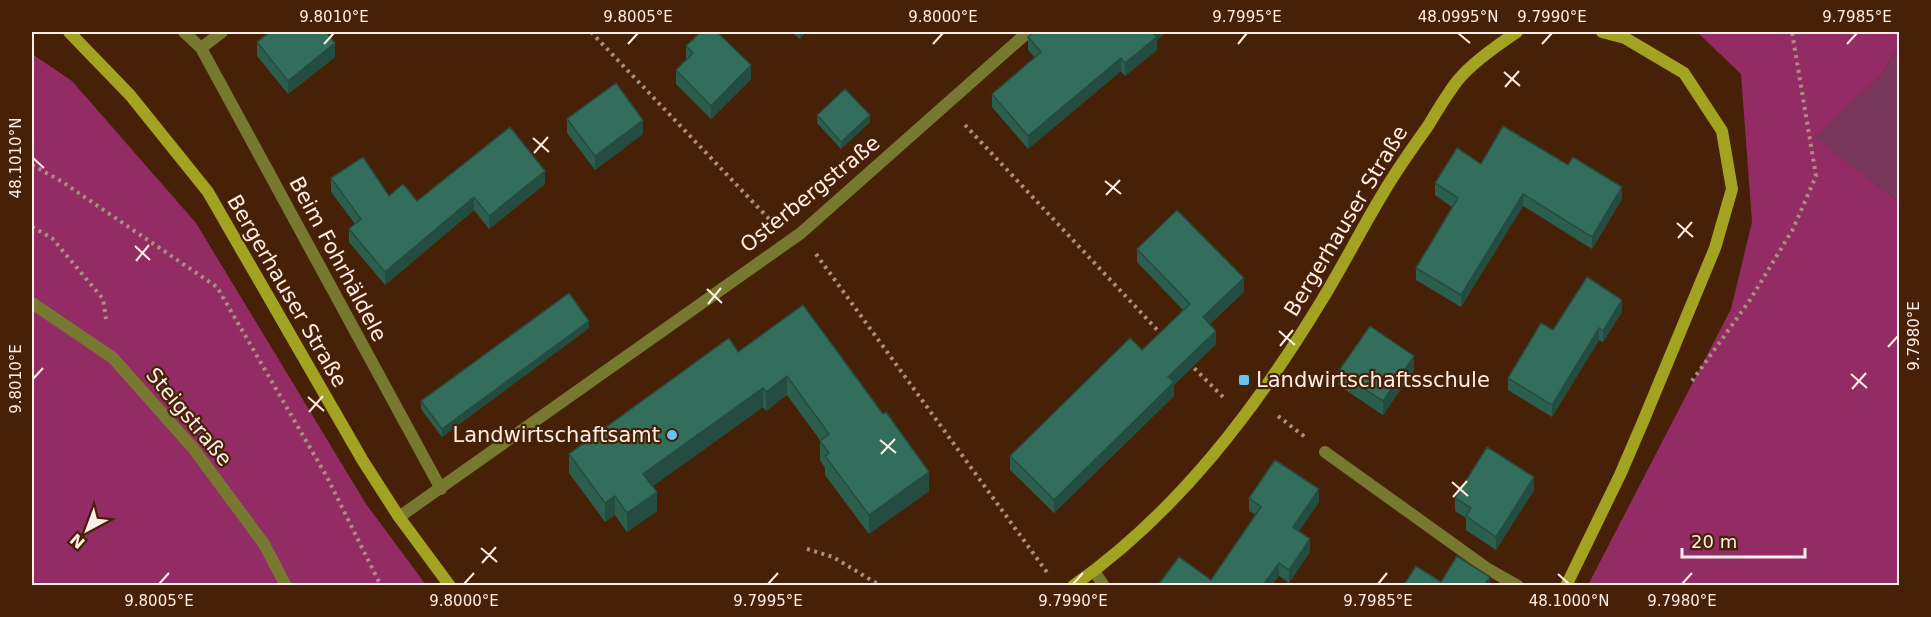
<svg xmlns="http://www.w3.org/2000/svg" width="1931" height="617" viewBox="0 0 1931 617" font-family="'DejaVu Sans',sans-serif">
	<style>
		.green { fill: #783859 }
		.forest { fill: #932c65 }
		.lines { fill: none; stroke-linecap: round; stroke-linejoin: round }
		.path { stroke: #aa8f7f; stroke-width: 4; stroke-dasharray: 3 4.5; stroke-linecap: butt }
		.lane { stroke: #777931; stroke-width: 12 }
		.street { stroke: #777931; stroke-width: 12 }
		.secondary { stroke: #a2a321; stroke-width: 12 }
		.wall { fill: #2c5e4e }
		.shaded-wall { fill: #244c40 }
		.building { fill: #336d5b; stroke: #244c40; stroke-width: 1.5 }
		.ticks { fill: none; stroke: #feeee6; stroke-width: 2 }
		.poi-dot { fill: #66c4ef; stroke: #472107; stroke-width: 2 }
		.labels { text-anchor: middle; stroke-width: 4.5; stroke-linejoin: round; paint-order: stroke }
		.street-label { font-size: 21px; fill: #feeee6; stroke: #472107 }
		.poi-label { font-size: 21px; fill: #feeee6; stroke: #472107; text-anchor: start }
		.neatline { fill: none; stroke: #feeee6; stroke-width: 2 }
		.ticks-label { font-size: 15px; text-anchor: middle; fill: #feeee6 }
	</style>
	<rect width="100%" height="100%" fill="#472107"/>
	<path class="green" d="M1899 45V202L1814 137 1882 74Z"/>
	<path class="forest" d="M1697 32H1899V45L1882 74 1815 137 1899 202V585H1588L1731 309 1752 222 1741 74Z
		M32 54 72 81 196 223 366 504 426 585H32Z"/>
	<g class="lines">
		<path class="path" d="M591 32 771 221
			M965 125 1163 336
			M32 165 61 181 217 287 327 477 381 586
			M32 227 52 238 103 299 106 319
			M816 254 1049 575
			M1189 363 1224 398
			M1692 381 1750 300 1793 229 1816 176 1792 32
			M1278 416 1305 437
			M807 549 833 557 881 586"/>
		<path class="lane" d="M1325 452 1488 569 1518 586"/>
		<path class="street" d="M184 32 201 48 441 489
			M201 48 222 32
			M32 303 113 358 193 448 264 544 286 586
			M399 517 801 233 1028 32
			M1094 571 1104 586"/>
		<path class="secondary" d="M69 32 130 95 208 192 363 461 399 517 450 586
			M1073 586C1178 512 1256 409 1322 300 1344 264 1363 226 1385 190 1398 168 1413 147 1428 126 1437 111 1447 94 1458 80 1472 63 1499 44 1517 32
			M1566 586 1620 475 1642 424 1715 248 1732 189 1722 131 1684 73 1625 38 1602 32"/>
	</g>
	<path class="wall" d="M791 32H806L800 39Z
		M1028 37 1157 40V50L1125 76 1121 71 1028 149 992 107V94L1035 58 1028 50Z
		M257 42 335 57 288 94 257 56Z
		M686 46 751 79 711 119 676 84V70L686 60Z
		M817 115 870 122 841 149 817 123Z
		M567 119 643 134 595 170 567 133Z
		M1481 164 1622 199 1592 249 1523 206 1461 307 1416 280V268L1452 207 1435 195V183Z
		M331 178 389 196 417 201 545 184 489 229 474 210 385 285 349 242V229L355 224 331 192Z
		M1137 249 1244 292 1210 324 1216 344 1174 385V396L1054 513 1010 470V456L1142 350 1183 310 1137 262Z
		M803 305 929 491 869 534 825 475V468L820 460V440L787 395 766 411 763 407 653 486 657 511 627 532 615 515 605 522 569 473V454L738 352Z
		M1622 312 1603 342 1599 340 1552 417 1508 390V378Z
		M589 328 442 437 421 409V401Z
		M1414 370 1383 415 1338 385V372Z
		M1534 490 1496 550 1466 530V518L1455 511V498Z
		M1249 498 1319 502 1299 531 1310 552 1289 583 1279 576 1211 580 1256 515 1249 511Z"/>
	<path class="shaded-wall" d="M800 32H806L800 39Z
		M1152 32H1167L1157 40V50L1125 76V63Z
		M335 43V57L288 94V81Z
		M1121 58V71L1028 149V136Z
		M751 65V79L711 119V106Z
		M870 115V122L841 149V142Z
		M643 120V134L595 170V156Z
		M545 171V184L489 229V216Z
		M1622 187V199L1592 249V237Z
		M1523 194V206L1461 307V295Z
		M474 197V210L385 285V272Z
		M1244 278V292L1203 330V317Z
		M1622 300V312L1603 342V331Z
		M589 321V328L442 437V429Z
		M1599 328V340L1552 417V405Z
		M1216 331V344L1174 385V396L1054 513V500L1168 377Z
		M1414 356V370L1383 415V401Z
		M787 376V395L766 411V392Z
		M763 388V407L643 493V474Z
		M929 472V491L869 534V515Z
		M1534 477V490L1496 550V537Z
		M1319 489V502L1293 539V527Z
		M657 492V511L627 532V513Z
		M615 496V515L605 522V503Z
		M1310 539V552L1289 583V570Z
		M1279 563V576L1272 585H1263Z
		M1490 577V585H1484Z"/>
	<path class="building" d="M270 32H326L335 43 288 81 257 42Z
		M701 32H717L751 65 711 106 676 70 693 53 686 46Z
		M1034 32H1152L1157 37 1125 63 1121 58 1028 136 992 94 1041 52 1028 37Z
		M616 83 643 120 595 156 567 119Z
		M845 89 870 115 841 142 817 115Z
		M1503 126 1568 165 1573 157 1622 187 1592 237 1523 194 1461 295 1416 268 1458 198 1435 183 1457 148 1481 164Z
		M510 127 545 171 489 216 474 197 385 272 349 229 361 219 331 178 363 157 389 196 403 184 417 201Z
		M1177 210 1244 278 1203 317 1216 331 1168 377 1174 382 1054 500 1010 456 1130 338 1142 350 1190 304 1137 249Z
		M1587 277 1622 300 1603 331 1599 328 1552 405 1508 378 1541 323 1553 330Z
		M569 293 589 321 442 429 421 401Z
		M803 305 883 414 886 412 929 472 869 515 825 456 829 453 820 441 829 434 787 376 766 392 763 388 643 474 657 492 627 513 615 496 605 503 569 454 729 338 738 352Z
		M1370 326 1414 356 1383 401 1338 372Z
		M1487 447 1534 477 1496 537 1466 516 1471 508 1455 498Z
		M1275 460 1319 489 1293 527 1310 539 1289 570 1279 563 1263 585H1158L1179 557 1211 580 1261 507 1249 498Z
		M1457 556 1490 577 1484 585H1404L1416 566 1441 582Z"/>
	<path class="ticks" d="M1458 33 1470 43M324 44 334 33M628 44 638 33M933 44 943 33M1238 44 1247 33M1542 44 1552 33M1847 44 1857 33M1504 72 1520 86M1505 87 1519 71M533 138 549 152M534 153 548 137M33 158 44 168M1105 181 1121 194M1106 195 1120 180M1677 223 1693 237M1678 238 1692 222M135 246 150 260M136 261 149 245M707 289 722 303M708 304 721 288M1279 331 1295 345M1280 346 1293 330M1888 347 1898 336M1851 374 1867 388M33 379 43 368M1852 389 1866 373M308 397 324 411M309 412 323 396M880 440 896 453M881 454 895 439M1452 482 1468 496M1453 497 1467 481M481 548 497 562M482 563 496 547M1558 574 1569 584M159 584 169 573M464 584 474 573M768 584 778 573M1073 584 1083 573M1378 584 1387 573M1682 584 1692 573"/>
	<g class="poi-dot">
		<rect x="1238" y="374" width="12" height="12" rx="3"/>
		<circle cx="672" cy="435" r="6"/>
	</g>
	<g class="labels">
		<g class="street-label">
			<text transform="translate(810 194) rotate(-39)" y="7">Osterbergstraße</text>
			<text transform="translate(1346 221) rotate(-59)" y="7">Bergerhauser Straße</text>
			<text transform="translate(338 259) rotate(62)" y="7">Beim Fohrhäldele</text>
			<text transform="translate(287 291) rotate(60)" y="7">Bergerhauser Straße</text>
			<text transform="translate(189 417) rotate(50)" y="7">Steigstraße</text>
		</g>
		<g class="poi-label">
			<text x="1256" y="387">Landwirtschaftsschule</text>
			<text x="660" y="442" text-anchor="end">Landwirtschaftsamt</text>
		</g>
	</g>
	<rect width="1931" height="617" fill="none" stroke="#472107" stroke-width="66"/>
	<g transform="translate(87 530) rotate(221)" stroke="#472107" stroke-width="4.5" paint-order="stroke">
	<path d="M0-4.5L10 22L0 15L-10 22Z" fill="#feeee6"/>
	<text y="-9" font-size="16" font-weight="bold" text-anchor="middle" fill="#feeee6">N</text>
	</g>
	<path d="M1682 548v9h123v-9" fill="none" stroke="#feeee6" stroke-width="3"/>
	<text x="1691" y="548" font-size="18" fill="#feeee6" stroke="#472107" stroke-width="4.5" paint-order="stroke">20 m</text>
	<rect x="33" y="33" width="1865" height="551" class="neatline"/>
	<g class="ticks-label">
		<text x="334" y="22">9.8010°E</text>
		<text x="638" y="22">9.8005°E</text>
		<text x="943" y="22">9.8000°E</text>
		<text x="1247" y="22">9.7995°E</text>
		<text x="1458" y="22">48.0995°N</text>
		<text x="1552" y="22">9.7990°E</text>
		<text x="1857" y="22">9.7985°E</text>
		<text transform="translate(16 158) rotate(-90)" y="5">48.1010°N</text>
		<text transform="translate(1914 336) rotate(-90)" y="5">9.7980°E</text>
		<text transform="translate(16 379) rotate(-90)" y="5">9.8010°E</text>
		<text x="159" y="606">9.8005°E</text>
		<text x="464" y="606">9.8000°E</text>
		<text x="768" y="606">9.7995°E</text>
		<text x="1073" y="606">9.7990°E</text>
		<text x="1378" y="606">9.7985°E</text>
		<text x="1569" y="606">48.1000°N</text>
		<text x="1682" y="606">9.7980°E</text>
	</g>
</svg>
